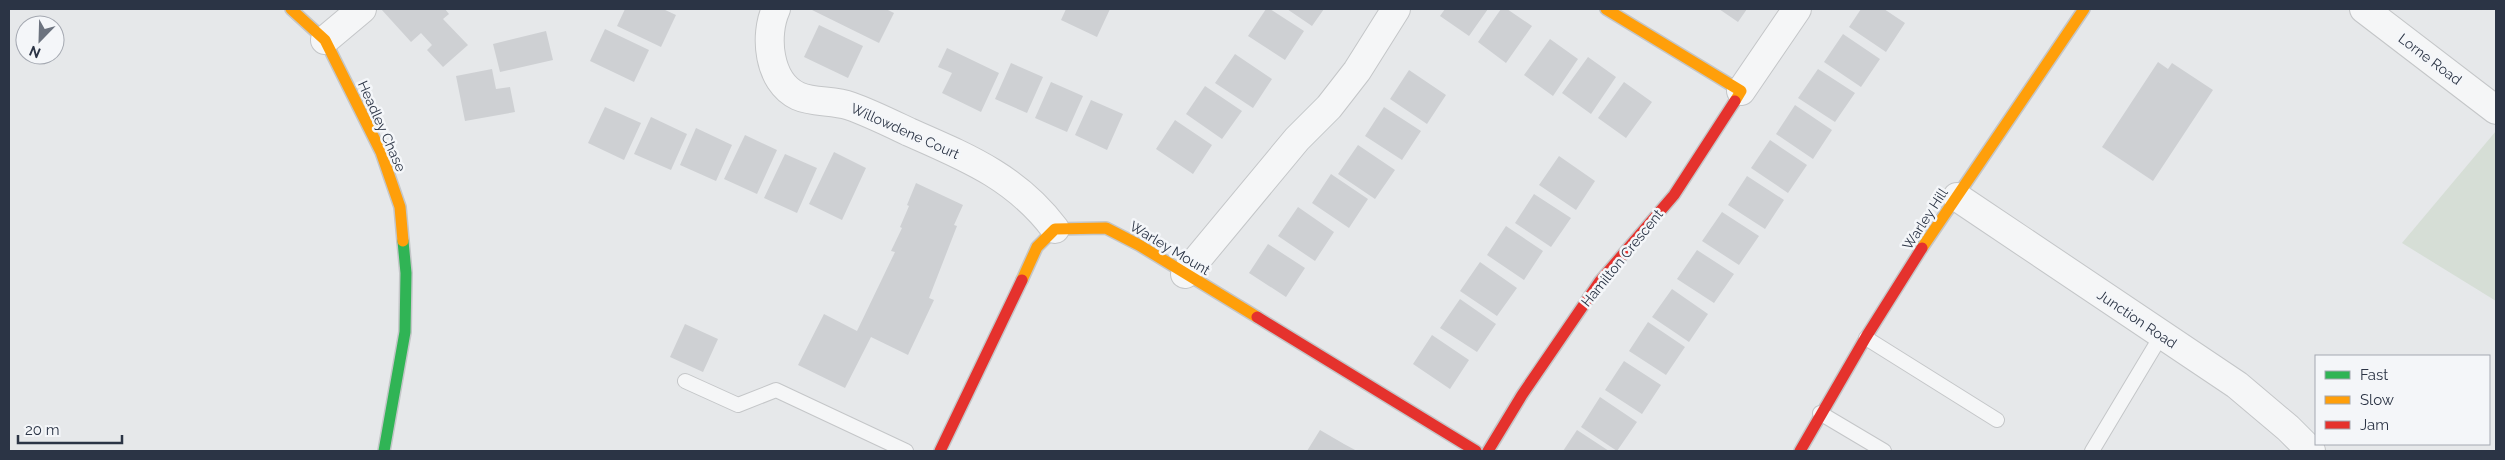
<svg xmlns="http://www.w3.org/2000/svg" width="2505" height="460" viewBox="0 0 2505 460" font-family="Raleway,sans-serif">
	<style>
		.green { fill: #d6ded6 }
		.building { fill: #ced0d3 }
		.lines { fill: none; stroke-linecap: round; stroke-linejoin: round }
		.lane-casing { stroke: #c4c6c8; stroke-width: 16 }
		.street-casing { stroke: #c4c6c8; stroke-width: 30 }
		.fast-casing { stroke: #c4c6c8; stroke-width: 14 }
		.slow-casing { stroke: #c4c6c8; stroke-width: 14 }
		.jam-casing { stroke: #c4c6c8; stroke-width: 14 }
		.lane { stroke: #f5f6f7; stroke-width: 14 }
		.street { stroke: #f5f6f7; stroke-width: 28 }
		.fast { stroke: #30b455; stroke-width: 11 }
		.slow { stroke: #ff9f0a; stroke-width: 11 }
		.jam { stroke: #e5322d; stroke-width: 11 }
		.labels { text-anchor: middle; stroke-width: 5; stroke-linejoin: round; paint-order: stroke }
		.street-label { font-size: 14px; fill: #2b3445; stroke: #f4f6f9 }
	</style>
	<rect width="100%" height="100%" fill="#e6e8ea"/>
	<path class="green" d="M2496 131V301L2402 243Z"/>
	<path class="building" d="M381 9H445L449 14 443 19 468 45 443 67 427 50 432 45 421 33 411 42Z
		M625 9H663L676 15 661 47 617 26Z
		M810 9H886L894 13 879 43Z
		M1066 9H1110L1097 37 1061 20Z
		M1266 9H1270L1304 31 1285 60 1248 36Z
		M1287 9H1324L1312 26Z
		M1445 9H1488L1469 36 1440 16Z
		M1501 9H1507L1532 26 1506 63 1478 42Z
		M1719 9H1747L1738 22Z
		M1861 9H1884L1905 23 1886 52 1849 27Z
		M819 25 863 46 848 78 804 57Z
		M605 29 649 50 634 82 590 61Z
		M546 31 553 60 500 72 493 44Z
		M1843 34 1880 59 1861 87 1824 62Z
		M1550 39 1578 59 1553 96 1524 75Z
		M947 48 999 73 981 112 942 93 952 73 938 67Z
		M1235 54 1272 79 1253 108 1215 83Z
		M1588 57 1616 77 1591 114 1562 93Z
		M2158 62 2168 69 2172 63 2213 90 2153 181 2102 147Z
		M1011 63 1043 77 1027 113 995 99Z
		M492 69 496 89 510 87 515 112 465 121 456 76Z
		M1818 69 1855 93 1835 122 1798 98Z
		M1409 70 1446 95 1427 124 1390 99Z
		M1051 82 1083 96 1067 132 1035 118Z
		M1624 82 1652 102 1626 138 1598 118Z
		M1205 86 1242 111 1222 139 1186 114Z
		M1091 100 1123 114 1107 150 1075 135Z
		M1795 105 1832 130 1813 159 1776 134Z
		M605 107 641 123 624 160 588 143Z
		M1384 107 1421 131 1402 160 1365 136Z
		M651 117 687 134 671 170 634 154Z
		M1175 120 1212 145 1193 174 1156 149Z
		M696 128 732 145 716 181 680 165Z
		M745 135 777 150 757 194 724 179Z
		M1770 140 1807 165 1788 193 1751 168Z
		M1358 145 1395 170 1375 199 1338 174Z
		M834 152 866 168 842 220 809 204Z
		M785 154 817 168 797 213 764 198Z
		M1559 156 1595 181 1576 210 1539 185Z
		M1331 174 1368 199 1349 228 1312 203Z
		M1747 176 1784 200 1765 229 1728 205Z
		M916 183 963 205 954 225 957 226 929 298 934 300 908 355 871 337 845 388 798 365 824 314 857 331 895 252 891 251 902 228 900 227 909 206 907 205Z
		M1534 194 1571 218 1551 247 1515 223Z
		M1298 207 1334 232 1315 261 1278 236Z
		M1722 212 1759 236 1739 265 1702 241Z
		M1506 226 1543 251 1524 280 1487 255Z
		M1268 244 1305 268 1286 297 1249 273Z
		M1697 250 1734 274 1714 303 1677 279Z
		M1480 262 1517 288 1497 316 1460 291Z
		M1672 289 1708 314 1689 342 1652 317Z
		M1460 299 1496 324 1477 352 1440 328Z
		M1648 322 1685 347 1666 375 1629 351Z
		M685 324 718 339 703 372 670 357Z
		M1432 335 1469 360 1450 389 1413 364Z
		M1624 361 1661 385 1642 414 1605 390Z
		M1600 397 1637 422 1617 451 1581 427Z
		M1320 430 1344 444 1357 451H1307Z
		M1577 430 1609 451H1563Z"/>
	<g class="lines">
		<defs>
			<path id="lane" d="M1866 338 1997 420
				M685 381 738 405 776 390 906 451
				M1820 413 1884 451
				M2092 451 2161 336"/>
			<path id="street" d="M776 9C764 35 768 82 798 96 813 103 834 100 850 106 870 113 890 123 909 132 966 157 1016 177 1055 229
				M2364 9 2496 110
				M325 40 362 9
				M1741 91 1797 9
				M1957 197 2237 385 2288 428 2311 451
				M1185 274 1297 139 1329 107 1357 71 1396 9"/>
			<path id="fast" d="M384 451 405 332 406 273 403 241"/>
			<path id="slow" d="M291 9 325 40 381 152 400 207 403 241
				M1606 9 1741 91 1735 101
				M1922 248 2084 9
				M1022 280 1037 247 1055 229 1106 228 1139 245 1257 317"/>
			<path id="jam" d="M1257 317 1476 451
				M940 451 1022 280
				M1488 451 1522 395 1600 281 1674 195 1735 101
				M1800 451 1866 337 1922 248"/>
		</defs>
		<use href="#lane" class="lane-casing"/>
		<use href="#street" class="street-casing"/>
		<use href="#fast" class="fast-casing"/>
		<use href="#slow" class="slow-casing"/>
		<use href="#jam" class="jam-casing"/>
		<use href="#lane" class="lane"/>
		<use href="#street" class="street"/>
		<use href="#fast" class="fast"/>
		<use href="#slow" class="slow"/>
		<use href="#jam" class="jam"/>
	</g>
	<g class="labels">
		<g class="street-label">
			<text transform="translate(2430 59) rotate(37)" y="5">Lorne Road</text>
			<text transform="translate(382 126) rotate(66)" y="5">Headley Chase</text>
			<text transform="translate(905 131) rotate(24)" y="5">Willowdene Court</text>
			<text transform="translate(1925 219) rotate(-57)" y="5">Warley Hill</text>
			<text transform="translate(1170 248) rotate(31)" y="5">Warley Mount</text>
			<text transform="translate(1622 258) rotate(-51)" y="5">Hamilton Crescent</text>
			<text transform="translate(2137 319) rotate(34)" y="5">Junction Road</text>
		</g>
	</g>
	<rect width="2505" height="460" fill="none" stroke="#2b3445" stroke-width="20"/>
	<rect x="2315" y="355" width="175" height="90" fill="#f4f6f9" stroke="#a4a8b1"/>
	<rect x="2325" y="371" width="25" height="8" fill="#30b455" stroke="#a4a8b1"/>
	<text x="2360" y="380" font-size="15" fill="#2b3445">Fast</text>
	<rect x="2325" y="396" width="25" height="8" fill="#ff9f0a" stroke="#a4a8b1"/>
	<text x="2360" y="405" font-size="15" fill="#2b3445">Slow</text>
	<rect x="2325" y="421" width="25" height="8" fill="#e5322d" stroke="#a4a8b1"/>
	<text x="2360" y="430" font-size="15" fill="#2b3445">Jam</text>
	<g transform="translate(40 40) rotate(203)"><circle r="24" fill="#f4f6f9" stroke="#a4a8b1"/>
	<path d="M0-4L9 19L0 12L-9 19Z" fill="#6c737f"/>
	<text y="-8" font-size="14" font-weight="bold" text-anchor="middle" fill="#2b3445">N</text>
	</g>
	<path d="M18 435v8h104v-8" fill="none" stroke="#2b3445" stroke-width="2.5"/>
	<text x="25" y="435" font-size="15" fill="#2b3445" stroke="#f4f6f9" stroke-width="4" paint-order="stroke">20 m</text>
</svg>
